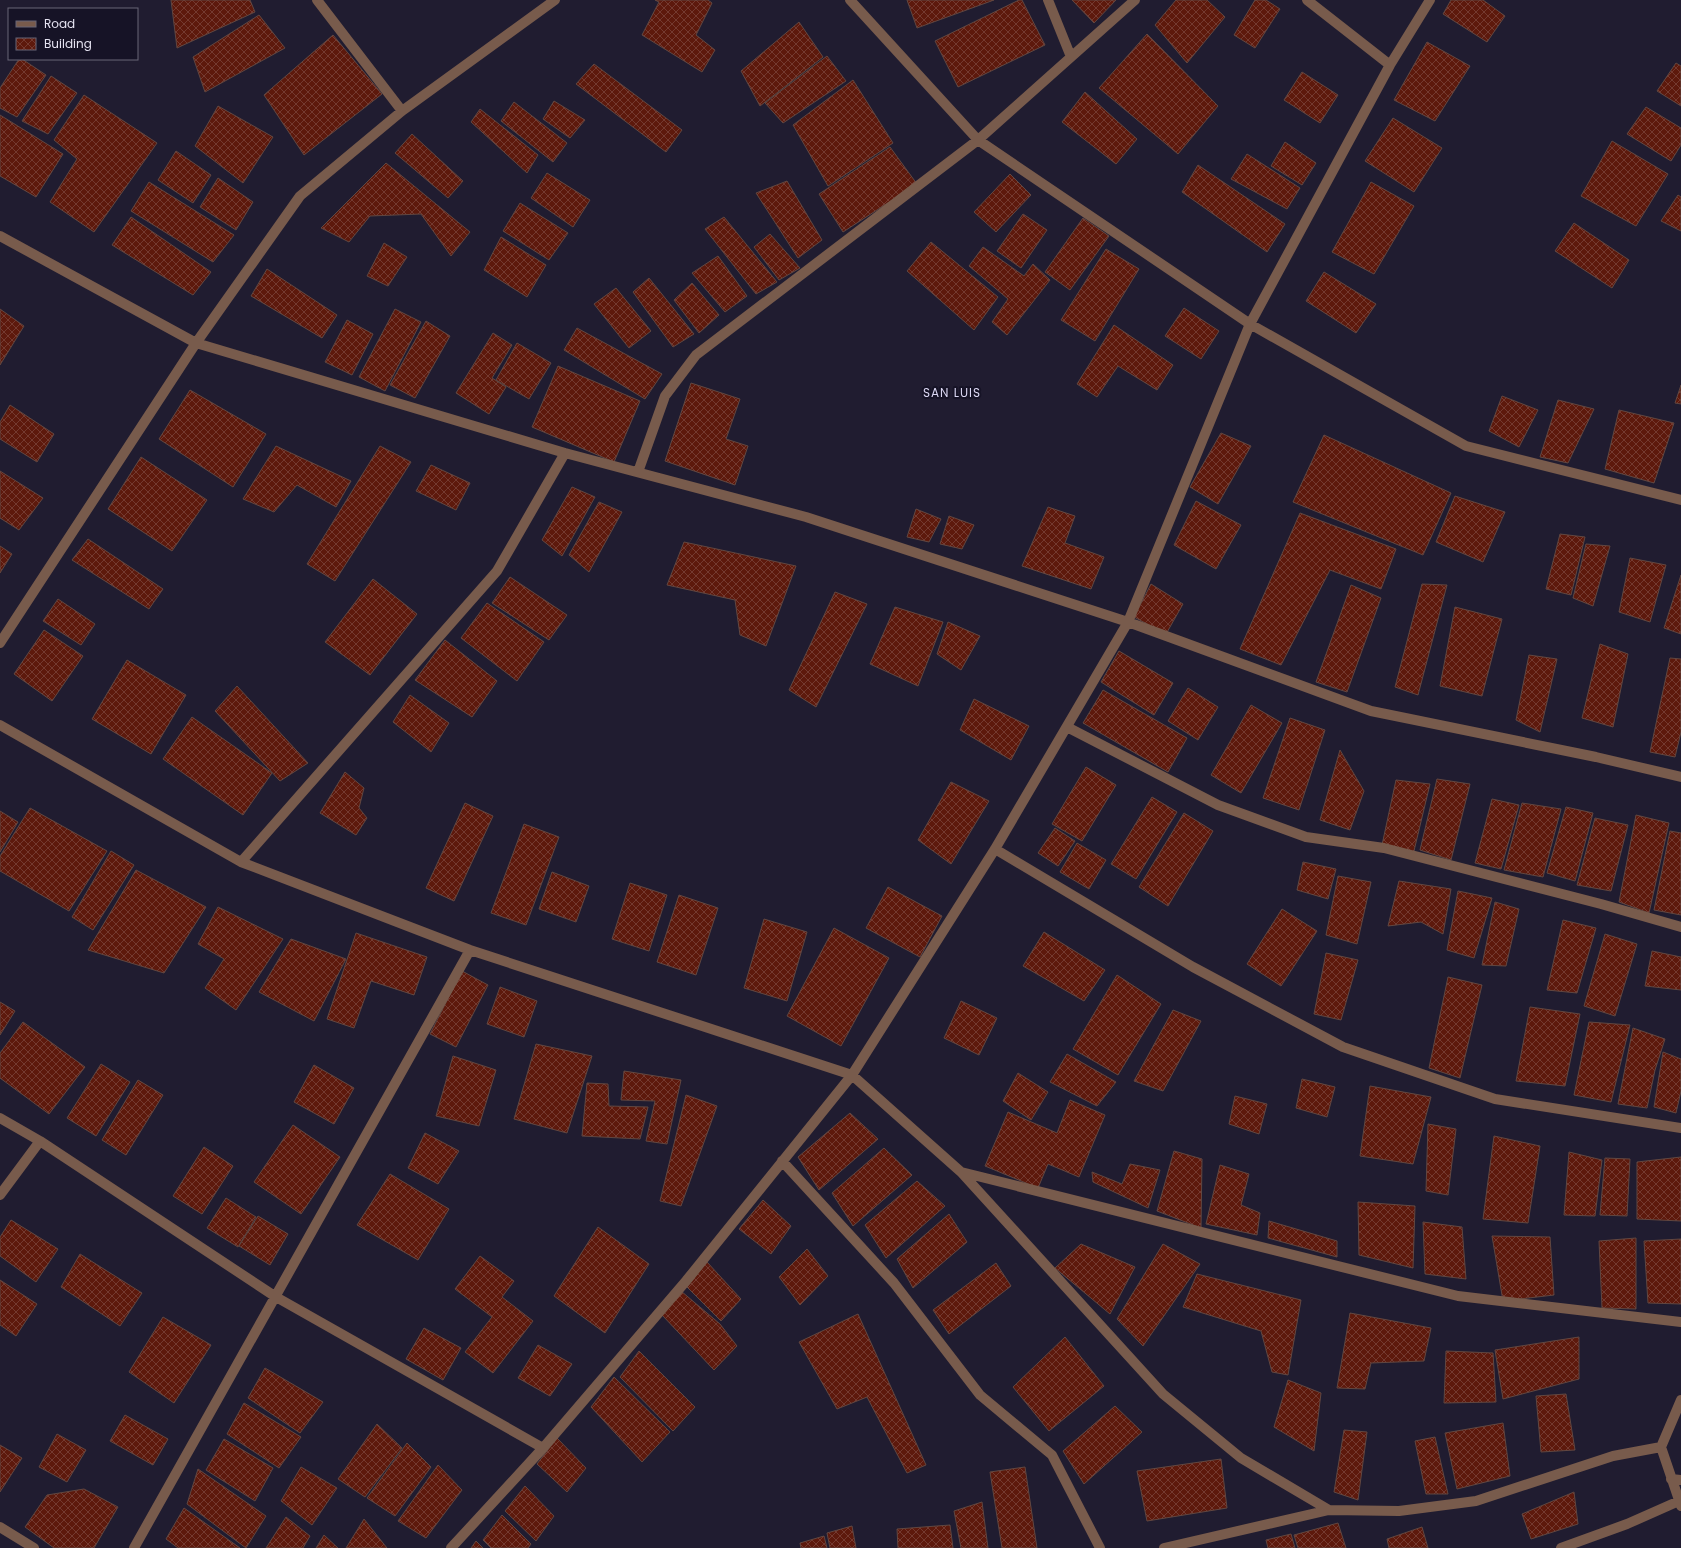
<svg xmlns="http://www.w3.org/2000/svg" width="1681" height="1548" viewBox="0 0 1681 1548" font-family="Poppins,sans-serif">
	<style>
		.building { fill: url(#building-cross-hatch); stroke: #614741 }
		.lines { fill: none; stroke-linecap: round; stroke-linejoin: round }
		.minor { stroke: #785b4c; stroke-width: 10 }
		.labels { text-anchor: middle; stroke-width: 4; stroke-linejoin: round; paint-order: stroke }
		.neighbourhood-label { font-size: 12px; letter-spacing: 1px; fill: #dbd7f3; stroke: #161326 }
	</style>
	<defs>
		<pattern id="building-cross-hatch" width="8" height="8" patternUnits="userSpaceOnUse"><rect width="8" height="8" fill="#5d190c"/><path d="M0 0l8 8M0 8l8-8" fill="none" stroke="#743a30"/></pattern>
	</defs>
	<rect width="100%" height="100%" fill="#201c30"/>
	<path class="building" d="M171 0H250L255 12 177 48Z
		M655 0H708L712 3 696 35 715 50 702 72 642 35 659 2Z
		M907 0H994L917 28Z
		M1019 0H1022L1045 45 958 87 935 41Z
		M1072 0H1116L1094 23Z
		M1176 0H1207L1225 17 1187 63 1155 25Z
		M1255 0H1266L1280 9 1255 48 1234 35Z
		M1451 0H1483L1505 16 1487 42 1443 14Z
		M259 15 285 48 205 92 193 57Z
		M799 22 823 57 760 106 741 71Z
		M1147 34 1218 106 1178 154 1099 88Z
		M333 35 382 94 304 155 264 95Z
		M1427 42 1470 66 1435 121 1394 100Z
		M827 56 846 81 783 123 765 103Z
		M19 59H22L46 75 17 117 0 108V88Z
		M1676 63 1681 66V106L1657 91Z
		M594 64 682 130 666 152 576 84Z
		M1302 72 1338 95 1320 123 1284 100Z
		M51 76 77 93 48 134 22 121Z
		M853 80 893 143 828 186 793 125Z
		M1085 92 1137 139 1116 164 1062 122Z
		M84 95 157 143 94 232 50 202 77 159 54 140Z
		M554 101 585 120 570 138 543 119Z
		M514 102 567 143 553 162 501 121Z
		M218 106 273 137 243 183 195 146Z
		M1646 107 1681 128V145L1671 161 1627 134Z
		M480 109 538 155 527 173 471 122Z
		M0 115 63 154 36 197 0 176Z
		M1393 118 1442 148 1414 192 1365 161Z
		M412 134 463 181 448 198 395 153Z
		M1612 141 1668 174 1636 226 1581 196Z
		M1285 142 1316 163 1302 185 1271 166Z
		M890 147 917 184 843 232 819 194Z
		M176 151 211 175 193 203 158 180Z
		M1247 154 1300 188 1287 209 1231 179Z
		M386 163 470 232 451 256 421 214 370 216 349 242 321 228Z
		M1198 165 1285 224 1267 252 1182 192Z
		M547 173 590 200 573 227 531 198Z
		M1010 174 1031 195 996 232 974 212Z
		M218 178 253 202 236 230 200 207Z
		M787 181 822 240 798 258 756 193Z
		M149 182 234 235 213 262 131 211Z
		M1371 182 1414 206 1374 274 1332 252Z
		M1678 195 1681 197V231L1661 221Z
		M520 203 568 233 549 260 503 231Z
		M1023 214 1047 230 1021 268 997 251Z
		M131 217 211 272 193 295 112 245Z
		M724 217 777 282 756 294 705 229Z
		M1083 218 1109 236 1070 290 1045 272Z
		M1574 223 1629 260 1612 288 1555 251Z
		M770 234 800 268 779 280 754 247Z
		M501 237 546 265 527 297 484 270Z
		M931 242 998 297 974 330 907 271Z
		M384 243 407 257 388 286 367 276Z
		M983 247 1024 276 1033 264 1050 280 1007 335 992 322 1008 299 969 266Z
		M1106 249 1139 269 1095 341 1061 320Z
		M718 256 747 296 725 312 692 273Z
		M267 269 337 315 322 338 251 296Z
		M1324 272 1376 304 1356 333 1306 301Z
		M649 278 694 334 673 347 633 292Z
		M692 283 719 315 699 333 674 300Z
		M616 288 651 331 629 348 594 304Z
		M1184 308 1219 331 1201 359 1165 336Z
		M0 309 24 326 0 365Z
		M395 309 421 322 385 391 359 377Z
		M347 320 373 334 352 375 325 362Z
		M426 321 450 336 415 398 390 385Z
		M1114 325 1173 365 1157 390 1118 366 1097 397 1077 384Z
		M577 328 662 374 645 399 564 350Z
		M493 333 512 345 492 378 506 387 489 414 456 393Z
		M517 343 551 363 529 399 496 380Z
		M558 366 640 401 614 462 532 427Z
		M691 383 740 399 726 439 748 446 735 485 665 461Z
		M1681 385V404L1675 403Z
		M190 390 266 434 233 487 159 439Z
		M1502 396 1538 410 1519 447 1489 431Z
		M1558 400 1594 409 1568 463 1540 457Z
		M10 405 54 434 37 462 0 439V422Z
		M1619 410 1674 423 1654 483 1605 469Z
		M1221 433 1251 446 1218 504 1190 487Z
		M1324 435 1451 493 1423 555 1293 502Z
		M276 446 351 481 336 507 297 485 274 512 243 499Z
		M380 446 411 462 335 581 307 564Z
		M141 457 207 500 172 551 108 509Z
		M431 465 470 483 456 510 416 491Z
		M0 471 43 498 19 530 0 518Z
		M572 487 595 497 562 556 542 540Z
		M1455 496 1505 512 1483 562 1436 542Z
		M1196 501 1241 525 1216 569 1174 545Z
		M599 502 622 512 589 572 569 555Z
		M1048 507 1075 516 1065 543 1104 557 1091 589 1022 566Z
		M916 509 941 519 929 542 907 537Z
		M1300 513 1396 549 1381 589 1330 570 1281 665 1240 649Z
		M949 516 974 525 962 549 940 544Z
		M1560 534 1585 537 1571 595 1546 589Z
		M88 539 163 589 149 609 72 560Z
		M684 542 796 566 766 646 740 635 735 600 667 585Z
		M1586 544 1610 546 1593 606 1573 598Z
		M0 546 12 554 0 573Z
		M1630 558 1666 565 1650 622 1619 612Z
		M1681 575V634L1664 628Z
		M510 577 567 615 549 640 492 603Z
		M373 579 417 614 370 675 325 642Z
		M1151 584 1183 604 1166 634 1134 617Z
		M1422 584 1447 585 1418 695 1395 687Z
		M1351 585 1381 598 1347 692 1316 682Z
		M835 592 867 604 816 707 789 690Z
		M58 599 95 624 81 645 43 621Z
		M487 603 544 642 517 681 461 638Z
		M895 607 943 622 918 686 870 664Z
		M1455 607 1502 619 1482 696 1440 686Z
		M948 622 980 636 961 670 937 654Z
		M44 630 83 656 52 701 14 674Z
		M445 640 497 681 472 717 415 680Z
		M1600 644 1628 654 1613 727 1582 718Z
		M1119 651 1173 683 1154 715 1101 682Z
		M1529 655 1557 659 1540 732 1516 720Z
		M1670 658 1681 659V732L1675 757 1650 752Z
		M127 660 186 695 151 754 92 719Z
		M237 686 308 763 280 781 215 711Z
		M1188 688 1218 707 1198 740 1168 721Z
		M1103 690 1187 738 1168 772 1083 723Z
		M410 695 449 723 431 752 393 722Z
		M974 699 1029 726 1011 760 960 730Z
		M1251 705 1282 723 1241 793 1211 775Z
		M192 717 272 773 243 815 163 759Z
		M1290 718 1325 730 1299 810 1263 798Z
		M1340 750 1364 791 1350 830 1320 820Z
		M1086 767 1116 785 1082 841 1052 824Z
		M345 772 364 788 359 808 367 818 356 835 320 813Z
		M1437 779 1470 784 1451 860 1420 850Z
		M1396 780 1430 784 1413 855 1382 845Z
		M951 782 989 801 951 864 918 840Z
		M1152 797 1177 812 1136 879 1111 864Z
		M1492 799 1519 805 1501 869 1475 863Z
		M465 803 493 816 454 901 426 888Z
		M1522 803 1561 809 1543 877 1504 870Z
		M1566 807 1593 813 1575 881 1547 873Z
		M30 808 107 851 69 911 0 871V856Z
		M0 811 18 822 0 852Z
		M1184 813 1213 831 1168 906 1139 887Z
		M1636 815 1669 823 1649 913 1619 902Z
		M1595 818 1628 825 1611 891 1577 885Z
		M524 824 559 837 526 925 491 913Z
		M1055 828 1075 841 1058 866 1038 853Z
		M1670 831 1681 833V915L1654 910Z
		M1077 843 1106 860 1089 889 1060 872Z
		M111 851 134 865 93 930 72 917Z
		M1303 862 1336 869 1328 899 1297 890Z
		M136 870 206 907 164 973 88 950Z
		M552 872 589 886 576 922 539 909Z
		M1338 876 1371 882 1357 944 1326 935Z
		M1399 881 1451 889 1443 934 1421 922 1388 926Z
		M630 883 667 895 649 951 612 939Z
		M888 887 942 916 920 957 866 928Z
		M1458 891 1492 898 1474 958 1447 950Z
		M679 895 718 908 696 975 657 962Z
		M1495 902 1519 909 1506 966 1482 965Z
		M218 907 283 939 236 1010 205 988 224 959 198 944Z
		M1282 909 1317 931 1281 986 1247 964Z
		M764 919 807 932 787 1001 744 988Z
		M1563 920 1596 928 1577 993 1547 990Z
		M834 928 889 958 841 1046 787 1016Z
		M1044 932 1105 970 1084 1001 1023 966Z
		M356 933 427 957 414 995 371 981 354 1028 327 1019Z
		M1605 934 1637 944 1615 1016 1584 1006Z
		M291 939 346 959 314 1021 259 992Z
		M1652 951 1681 957V990L1645 986Z
		M1326 953 1358 960 1341 1020 1314 1014Z
		M462 971 488 985 456 1047 430 1034Z
		M1117 975 1161 1004 1118 1075 1073 1049Z
		M1448 977 1482 985 1460 1078 1429 1068Z
		M500 987 537 1001 524 1037 487 1024Z
		M961 1001 997 1018 979 1055 944 1038Z
		M0 1002 15 1011 0 1035Z
		M1530 1007 1580 1014 1565 1086 1516 1081Z
		M1173 1010 1201 1021 1163 1091 1134 1081Z
		M23 1022 85 1067 49 1114 0 1078V1053Z
		M1589 1022 1630 1025 1611 1102 1574 1095Z
		M1633 1028 1665 1039 1655 1070 1647 1108 1618 1104Z
		M536 1044 592 1056 567 1133 514 1119Z
		M1663 1052 1681 1059V1091L1676 1113 1654 1107Z
		M1067 1054 1116 1082 1097 1106 1050 1082Z
		M453 1056 496 1070 479 1126 436 1116Z
		M101 1064 130 1082 96 1136 67 1118Z
		M314 1065 354 1088 334 1124 294 1102Z
		M624 1071 681 1080 667 1144 646 1141 655 1101 621 1100Z
		M1018 1073 1048 1092 1031 1120 1003 1101Z
		M1302 1079 1335 1087 1327 1117 1296 1108Z
		M138 1080 163 1095 126 1155 102 1140Z
		M587 1083 608 1084 609 1106 648 1107 640 1139 582 1136Z
		M1370 1086 1431 1097 1413 1164 1360 1156Z
		M686 1095 717 1106 681 1206 660 1201Z
		M1235 1096 1267 1104 1259 1134 1229 1124Z
		M1070 1100 1105 1115 1079 1177 1048 1164 1038 1188 985 1166 1008 1112 1057 1133Z
		M850 1113 878 1139 819 1190 798 1157Z
		M1428 1124 1456 1129 1448 1195 1426 1191Z
		M293 1125 340 1157 301 1214 254 1182Z
		M425 1133 459 1151 438 1184 408 1168Z
		M1494 1136 1540 1146 1528 1223 1483 1219Z
		M204 1147 233 1166 202 1214 173 1196Z
		M884 1148 912 1175 853 1226 832 1193Z
		M1174 1151 1202 1159 1201 1228 1157 1211Z
		M1569 1152 1602 1160 1595 1216 1564 1215Z
		M1681 1157V1221L1637 1219V1162Z
		M1605 1158 1630 1159 1627 1216 1600 1215Z
		M1130 1164 1160 1170 1148 1208 1093 1182 1092 1172 1122 1184Z
		M1220 1165 1249 1174 1241 1205 1260 1213 1257 1235 1206 1224Z
		M390 1174 449 1209 418 1260 357 1225Z
		M917 1181 945 1206 886 1258 865 1225Z
		M226 1198 256 1217 238 1247 207 1228Z
		M763 1200 791 1226 771 1254 739 1229Z
		M1358 1202 1415 1206 1413 1268 1359 1255Z
		M949 1214 967 1242 913 1288 897 1259Z
		M258 1216 288 1234 270 1265 239 1246Z
		M11 1220 58 1249 36 1282 0 1256V1237Z
		M1269 1221 1337 1241V1257L1268 1238Z
		M1423 1222 1462 1227 1466 1279 1425 1274Z
		M598 1227 649 1264 605 1333 554 1296Z
		M1492 1236 1550 1237 1554 1295 1503 1301Z
		M1636 1238V1309L1602 1308 1599 1241Z
		M1681 1239V1304L1648 1303 1644 1241Z
		M1081 1244 1135 1267 1110 1314 1055 1268Z
		M1163 1244 1200 1264 1143 1346 1117 1319Z
		M807 1249 828 1276 800 1305 779 1277Z
		M80 1254 142 1293 120 1326 61 1287Z
		M480 1256 514 1281 502 1297 533 1321 493 1373 465 1352 492 1317 455 1289Z
		M707 1262 741 1299 721 1321 687 1287Z
		M996 1263 1011 1286 949 1334 933 1310Z
		M1197 1274 1301 1300 1288 1375 1272 1372 1261 1331 1183 1307Z
		M0 1280 37 1304 16 1336 0 1325Z
		M681 1291 720 1324 737 1346 714 1370 662 1315Z
		M1350 1313 1431 1328 1424 1361 1371 1363 1365 1389 1337 1388Z
		M858 1314 926 1465 907 1473 867 1397 837 1409 799 1342Z
		M163 1317 211 1345 174 1403 129 1372Z
		M424 1328 461 1348 443 1380 406 1359Z
		M1065 1337 1104 1386 1049 1431 1013 1387Z
		M1579 1337V1379L1503 1399 1495 1350Z
		M538 1345 572 1364 550 1396 518 1378Z
		M639 1351 695 1407 673 1431 620 1377Z
		M1446 1351 1493 1353 1496 1402 1444 1403Z
		M265 1368 323 1402 300 1433 248 1398Z
		M614 1377 670 1432 642 1462 591 1407Z
		M1288 1380 1321 1393 1314 1451 1274 1427Z
		M1566 1394 1575 1450 1541 1452 1536 1396Z
		M244 1403 301 1437 279 1468 227 1434Z
		M1115 1406 1142 1432 1084 1484 1063 1451Z
		M125 1415 168 1439 153 1465 110 1441Z
		M1503 1423 1510 1476 1457 1489 1445 1433Z
		M377 1424 402 1448 365 1497 338 1479Z
		M1344 1430 1367 1432 1358 1500 1334 1492Z
		M57 1434 86 1450 67 1482 39 1467Z
		M1435 1437 1448 1494H1426L1415 1441Z
		M557 1438 586 1468 567 1492 537 1464Z
		M224 1439 273 1468 255 1501 206 1470Z
		M407 1443 431 1467 395 1516 367 1498Z
		M0 1445 22 1458 0 1492Z
		M1221 1459 1227 1508 1147 1521 1137 1471Z
		M438 1465 462 1490 426 1538 398 1521Z
		M301 1467 337 1488 312 1525 281 1501Z
		M1025 1467 1037 1548H1002L990 1472Z
		M198 1469 266 1516 246 1548 187 1504Z
		M525 1486 554 1516 536 1541 505 1511Z
		M84 1489 118 1507 94 1548H54L25 1527 47 1495Z
		M1574 1492 1578 1524 1531 1539 1522 1514Z
		M982 1502 988 1548H961L954 1511Z
		M184 1508 240 1548H178L166 1539Z
		M502 1515 531 1544 528 1548H491L483 1540Z
		M286 1517 310 1536 303 1548H266Z
		M364 1519 387 1548H346Z
		M1338 1523 1346 1548H1298L1294 1535Z
		M950 1525 953 1548H898L897 1529Z
		M852 1526 856 1548H830L827 1533Z
		M1422 1527 1428 1548H1389L1387 1539Z
		M1291 1534 1295 1548H1268L1266 1540Z
		M324 1535 338 1548H316Z
		M824 1536 827 1548H801L800 1543Z
		M476 1541 483 1548H471Z"/>
	<g class="lines">
		<path class="minor" d="M317 0 402 111
			M850 0 978 140 1250 324 1466 446 1681 500
			M1048 0 1071 57
			M1307 0 1390 65
			M0 236 196 343 565 453 806 517 1128 622 1371 711 1596 757 1681 777
			M638 472 665 396 696 355 978 140 1135 0
			M0 643 196 343 300 196 402 111 555 0
			M0 725 241 862 470 950 852 1075 961 1172 1163 1394 1241 1458 1329 1510
			M1067 727 1218 805 1306 837 1384 848 1601 904 1681 927
			M995 849 1193 967 1343 1047 1495 1099 1681 1128
			M241 862 497 571 565 453
			M0 1118 40 1141 276 1297 543 1448
			M782 1161 894 1283 980 1395 1052 1455 1100 1548
			M961 1172 1458 1296 1681 1322
			M0 1195 40 1141
			M1681 1400 1661 1447 1681 1506
			M1671 1479 1681 1480
			M0 1527 34 1548
			M134 1548 470 950
			M451 1548 543 1448 686 1281 852 1075 995 849 1128 622 1250 324 1390 65 1430 0
			M1164 1548 1329 1510 1399 1511 1476 1501 1613 1456 1661 1447
			M1561 1548 1627 1524 1679 1501"/>
	</g>
	<g class="labels">
		<g class="neighbourhood-label">
			<text x="952" y="397">SAN LUIS</text>
		</g>
	</g>
	<rect x="8" y="8" width="130" height="52" fill="#161326" stroke="#696677"/>
	<rect x="16" y="21" width="20" height="6" fill="#785b4c" stroke="#696677"/>
	<text x="44" y="28" font-size="12" fill="#e5e3f1">Road</text>
	<rect x="16" y="38" width="20" height="12" fill="url(#building-cross-hatch)" stroke="#696677"/>
	<text x="44" y="48" font-size="12" fill="#e5e3f1">Building</text>
</svg>
